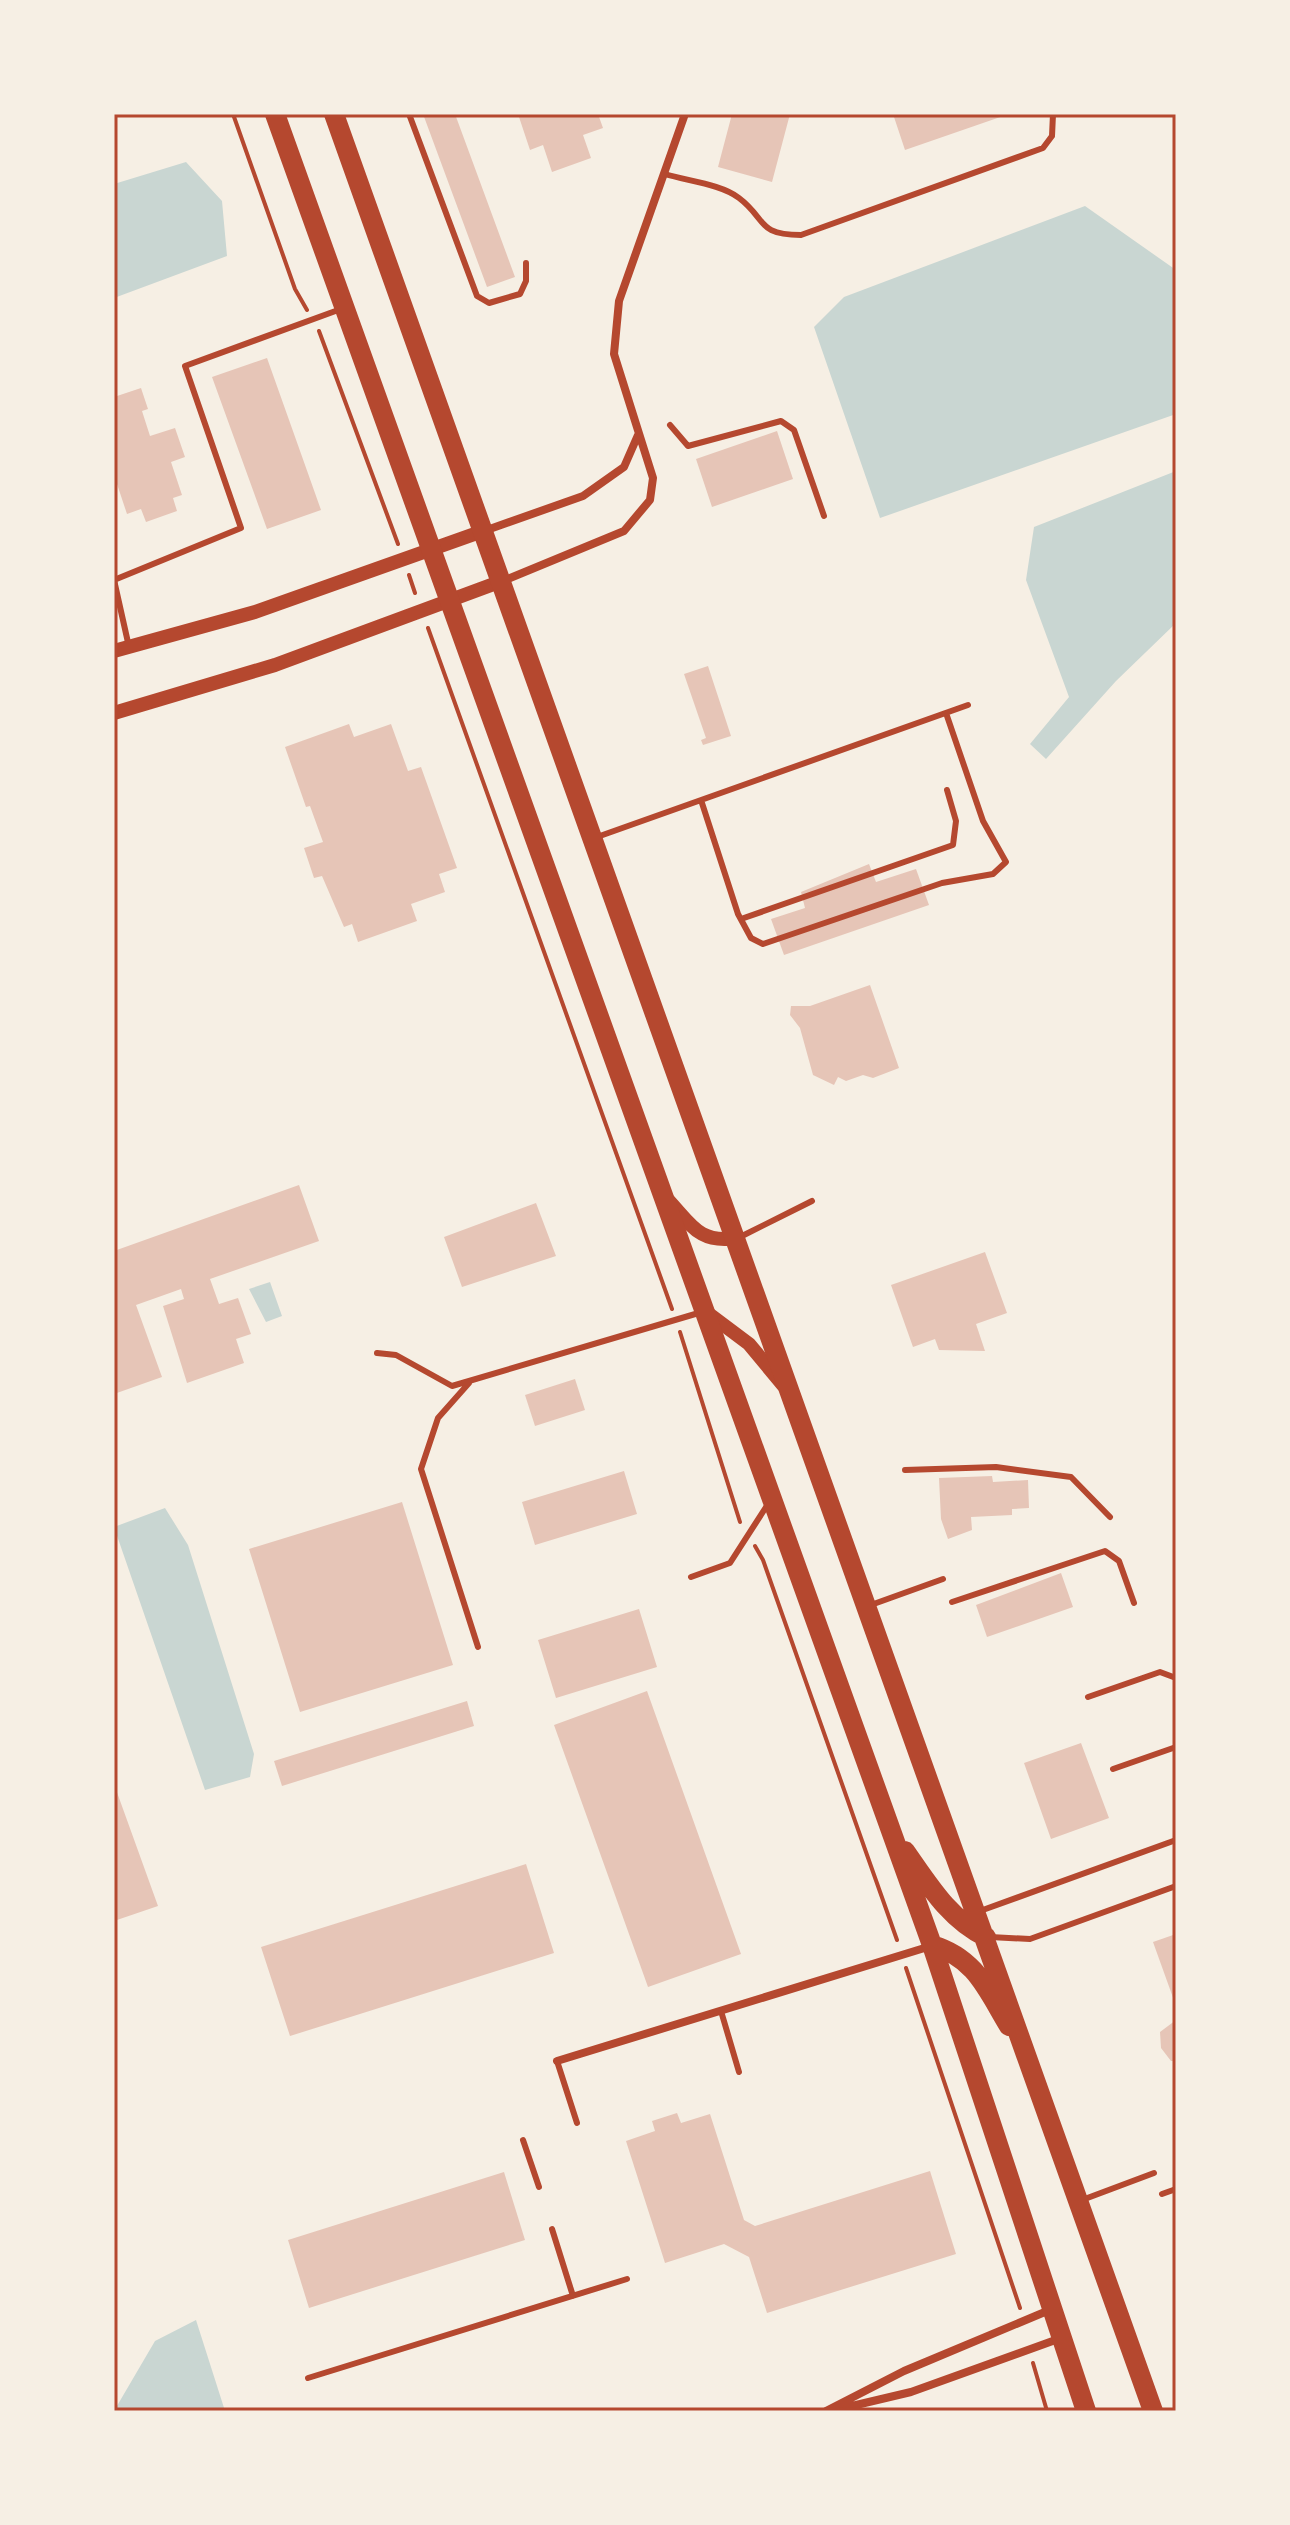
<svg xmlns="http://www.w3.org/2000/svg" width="1290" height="2525" viewBox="0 0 1290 2525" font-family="Cabin,sans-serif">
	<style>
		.water { fill: #c9d6d2 }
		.building { fill: #e6c5b7 }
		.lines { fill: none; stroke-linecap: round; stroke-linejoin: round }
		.path { stroke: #b5482f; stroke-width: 4 }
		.service { stroke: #b5482f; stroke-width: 6 }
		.minor { stroke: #b5482f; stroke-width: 8 }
		.tertiary { stroke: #b5482f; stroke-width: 14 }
		.primary { stroke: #b5482f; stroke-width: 20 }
		.neatline { fill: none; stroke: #b5482f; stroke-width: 3 }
	</style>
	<rect width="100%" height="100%" fill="#f6efe4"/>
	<path class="water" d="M186 162 222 201 227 256 114 298V184Z
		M1085 206 1176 270V414L880 518 814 327 844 297Z
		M1176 471V623L1116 681 1046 759 1030 744 1069 697 1026 580 1034 527Z
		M270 1282 282 1316 266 1322 249 1289Z
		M165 1508 188 1545 254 1754 250 1777 205 1790 114 1527Z
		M196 2320 225 2411H114L155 2341Z"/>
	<path class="building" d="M423 114H455L515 277 487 287Z
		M518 114H598L603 128 583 135 591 158 552 172 543 145 530 150Z
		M732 114H790L772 182 718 167Z
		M893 114H1009L905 150Z
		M267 358 321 510 267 529 212 377Z
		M141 388 148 409 142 411 150 436 175 428 185 457 171 462 182 495 173 498 177 511 146 522 141 509 127 514 114 475V397Z
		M777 431 793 479 712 507 696 459Z
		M708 666 731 736 703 745 701 740 706 738 684 674Z
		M349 724 354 737 391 724 408 771 421 767 457 868 439 874 445 892 411 904 417 921 358 942 352 924 344 927 322 876 314 878 304 848 323 842 310 806 306 807 285 747Z
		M869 864 876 882 916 869 929 905 784 955 771 919 805 908 801 892Z
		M870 985 899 1068 873 1078 863 1075 846 1081 838 1077 834 1085 813 1075 800 1028 790 1015 791 1006H810Z
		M299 1185 319 1241 210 1279 219 1304 238 1298 251 1334 236 1339 244 1363 187 1383 163 1306 184 1299 181 1289 136 1305 162 1377 114 1394V1251Z
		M536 1203 556 1256 462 1287 444 1237Z
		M985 1252 1007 1313 976 1324 985 1351 939 1350 935 1339 913 1347 891 1285Z
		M575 1379 585 1410 535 1426 525 1395Z
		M624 1471 637 1514 535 1545 522 1502Z
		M992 1476 993 1482 1028 1480 1029 1508 1012 1509V1515L971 1517 972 1530 948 1539 941 1519 939 1478Z
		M402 1502 453 1665 300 1712 249 1549Z
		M1061 1573 1073 1607 987 1637 976 1605Z
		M639 1609 657 1667 556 1698 538 1640Z
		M647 1691 741 1954 648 1987 554 1725Z
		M467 1701 474 1726 282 1786 274 1761Z
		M1081 1743 1109 1818 1051 1839 1024 1763Z
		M114 1784 158 1906 114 1921Z
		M526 1864 554 1953 290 2036 261 1947Z
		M1176 1934V2006L1153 1942Z
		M1176 2020V2061H1171L1161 2048 1160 2032Z
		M677 2113 681 2123 710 2114 744 2220 755 2226 930 2171 956 2254 767 2313 749 2257 724 2244 665 2263 626 2141 655 2131 652 2121Z
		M504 2172 525 2240 309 2308 288 2240Z"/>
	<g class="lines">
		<path class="path" d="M233 114 295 289 307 310
			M319 331 398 544
			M409 575 415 593
			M428 628 672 1309
			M680 1332 740 1522
			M755 1546 763 1560 897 1940
			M906 1968 1020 2308
			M1033 2363 1047 2411"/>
		<path class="service" d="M409 114 477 296 489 303 520 294 526 281V263
			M665 174C687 181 721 184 739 198 767 219 756 235 801 235L1043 148 1052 136 1053 114
			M670 425 688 446 781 421 794 430 824 516
			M129 647 114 580 241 528 185 366 341 309
			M701 800 738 914 751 938 763 944 942 883 993 874 1006 862 983 821 946 713
			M597 837 968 705
			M741 919 953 845 956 821 947 790
			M740 1237 812 1201
			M377 1353 396 1355 452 1386 702 1312
			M469 1383 438 1418 421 1469 478 1647
			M905 1470 996 1467 1071 1477 1110 1517
			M691 1577 730 1563 768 1504
			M952 1602 1105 1551 1119 1561 1134 1603
			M868 1606 943 1579
			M1088 1697 1160 1672 1176 1678
			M1113 1769 1176 1747
			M980 1911 1176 1840
			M990 1937 1030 1939 1176 1886
			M721 2011 739 2072
			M557 2061 577 2123
			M523 2140 539 2187
			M1162 2194 1176 2189
			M1082 2200 1154 2173
			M552 2229 573 2296
			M308 2378 627 2279"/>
		<path class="minor" d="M484 531 583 496 624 467 638 435
			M503 581 624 531 650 500 653 478 614 354 619 301 685 114
			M557 2061 931 1946
			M835 2410 911 2392 1061 2338
			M826 2411 904 2371 1052 2309"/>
		<path class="tertiary" d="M114 651 255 612 483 531
			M114 713 275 665 502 581
			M669 1201C692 1226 700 1244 737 1238
			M705 1311 749 1344 783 1385"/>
		<path class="primary" d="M275 114 932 1945 1086 2411
			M334 114 1153 2411
			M905 1851C929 1885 949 1919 986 1937
			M932 1945C976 1958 987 1990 1009 2026"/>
	</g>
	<rect width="1290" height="2525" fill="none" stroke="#f6efe4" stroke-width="232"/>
	<rect x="116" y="116" width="1058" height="2293" class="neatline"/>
</svg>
